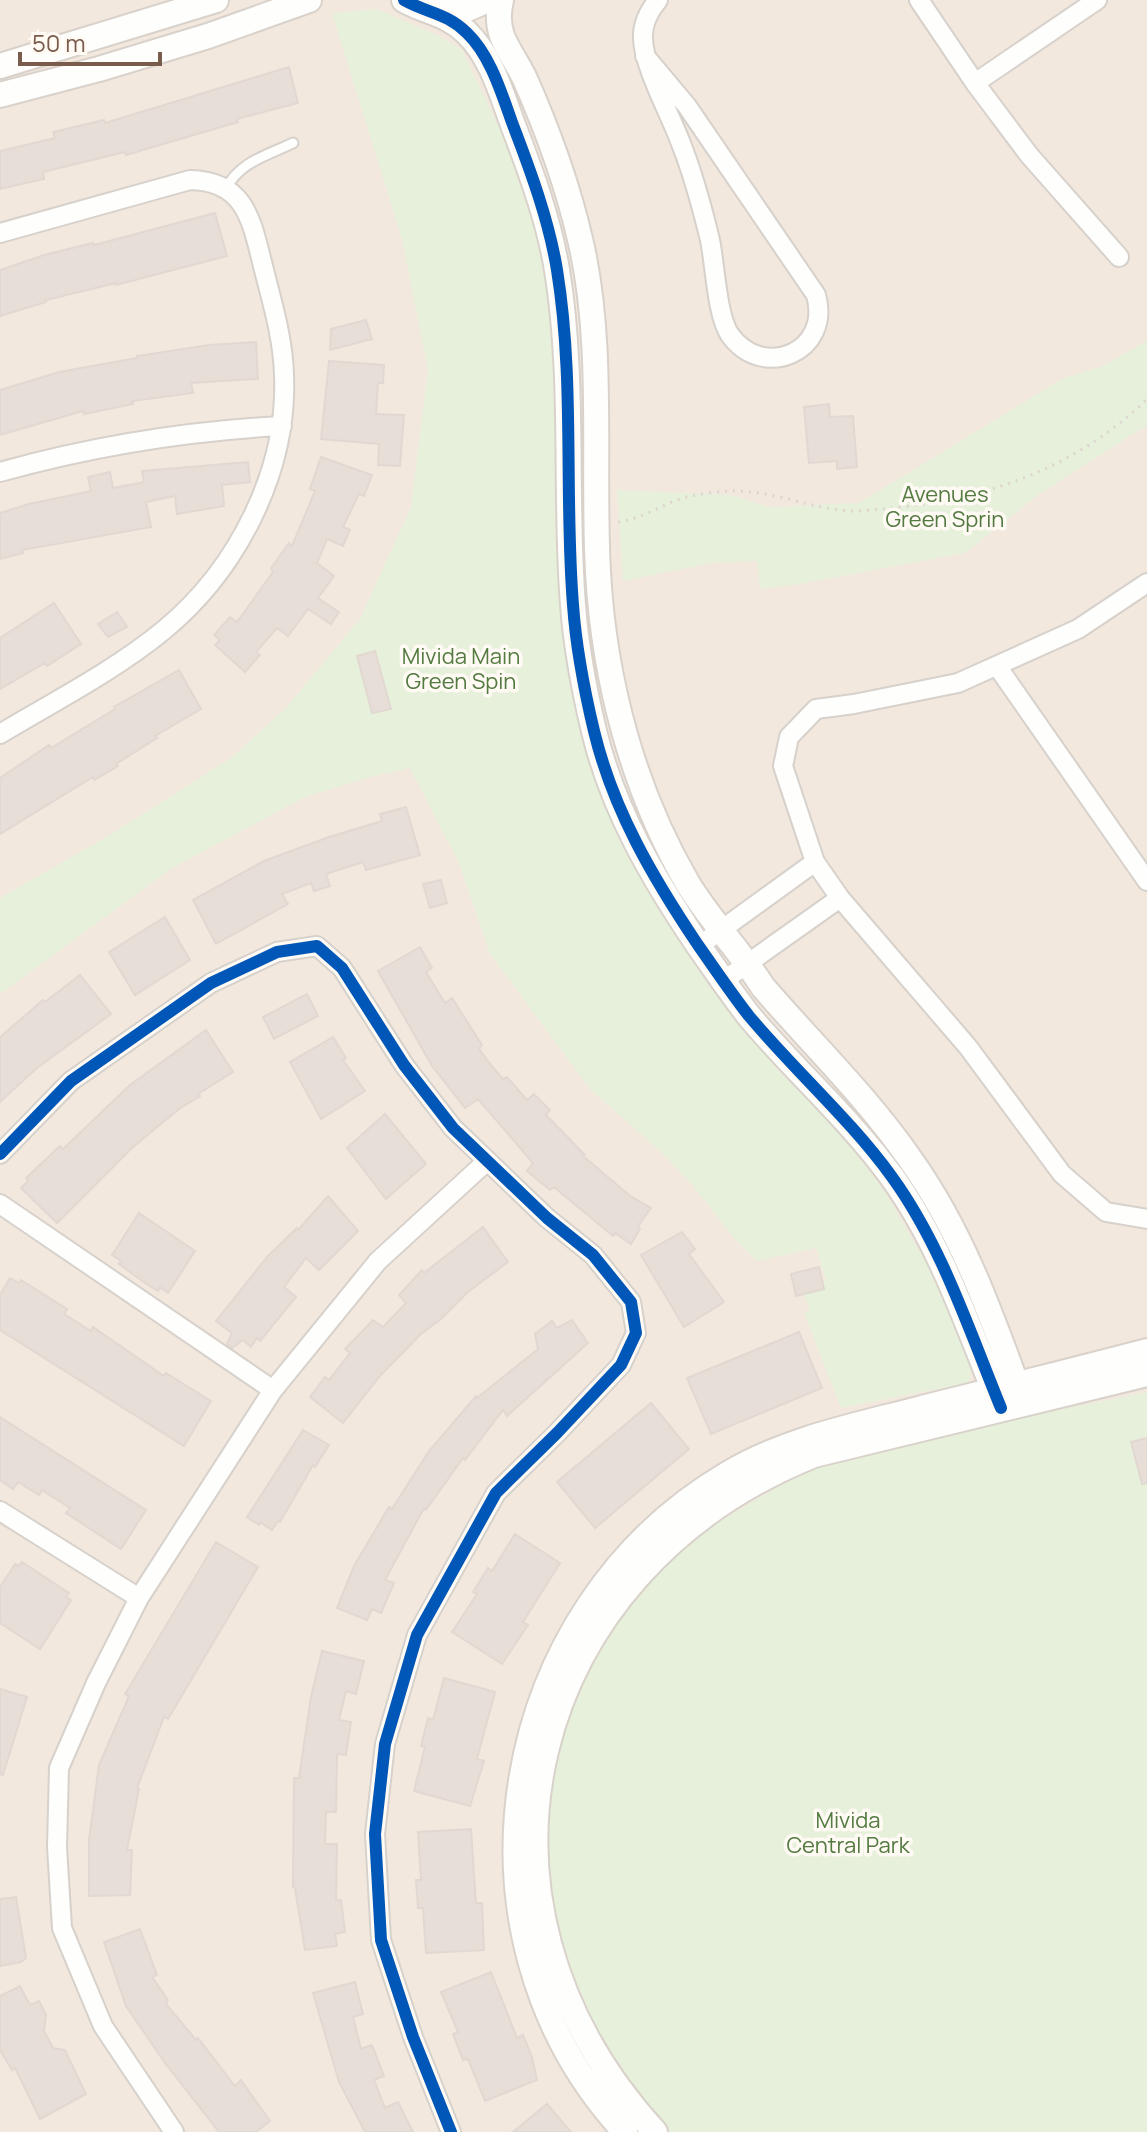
<svg xmlns="http://www.w3.org/2000/svg" width="1147" height="2132" viewBox="0 0 1147 2132" font-family="Manrope,sans-serif">
	<style>
		.residential { fill: #f2e8de }
		.green { fill: #e7f0db }
		.building { fill: #e6ded7; stroke: #e2d8d2; stroke-width: 2 }
		.lines { fill: none; stroke-linecap: round; stroke-linejoin: round }
		.lane-casing { stroke: #d7d1cb; stroke-width: 13 }
		.street-casing { stroke: #d7d1cb; stroke-width: 22 }
		.secondary-casing { stroke: #d9d2cb; stroke-width: 28 }
		.path { stroke: #dcd5d0; stroke-width: 3; stroke-dasharray: 2 6; stroke-linecap: butt }
		.lane { stroke: #fefefd; stroke-width: 9 }
		.street { stroke: #fefefd; stroke-width: 18 }
		.secondary { stroke: #fefefd; stroke-width: 24 }
		.cycleway-casing { stroke: #fffaf3; stroke-width: 17 }
		.cycleway { stroke: #0057b8; stroke-width: 12 }
		.labels { text-anchor: middle; stroke-width: 7; stroke-linejoin: round; paint-order: stroke }
		.park-label { font-size: 22px; fill: #537a41; stroke: #fffaf3 }
	</style>
	<rect width="100%" height="100%" fill="#f9f5f0"/>
	<path class="residential" d="M0 0H1147V2132H0Z"/>
	<path class="green" d="M377 9 437 35 462 50 506 142 536 216 561 372 565 627 618 831 660 912 712 990 845 1140 885 1192 938 1283 973 1367 968 1383 841 1408 804 1313 810 1310 803 1292 826 1280 816 1248 757 1261 734 1238 690 1182 660 1151 591 1090 490 954 459 863 410 768 370 777 305 797 172 868 0 994V898L110 835 231 758 286 708 360 619 411 507 428 370 402 239 332 13Z
		M1147 341V425L1038 495 965 553 794 585 760 589 757 561 711 563 623 581 617 490 731 495 769 507 859 503 1062 379 1103 366Z
		M1147 1392V2132H669L655 2120 608 2057 559 1941 549 1880 547 1815 559 1748 577 1690 609 1627 656 1572 703 1531 812 1467 977 1427Z"/>
	<path class="building" d="M289 67 298 103 237 119 238 122 126 155 125 152 43 172 44 179 0 189V151L55 138 53 132 104 120 105 123Z
		M215 213 227 256 116 285V283L46 300V302L0 316V270L44 255 93 243 94 245Z
		M366 320 372 339 330 350 331 329Z
		M256 342 258 379 191 383 193 393 132 401 133 404 84 414 83 411 0 435V390L59 372 137 358V356L209 345Z
		M329 361 384 365 383 383H378L376 414 404 415 400 466 378 465 379 444 321 439Z
		M829 404 830 417 853 416 857 467 837 469V461L809 463 804 407Z
		M321 457 372 475 364 496 359 494 343 527 350 530 343 546 327 539 317 563 334 576 318 598 339 612 331 624 308 609 288 636 277 628 256 652 260 655 245 672 215 645 220 640 214 635 230 617 237 622 273 572 271 568 289 543 292 546 315 491 310 489Z
		M248 462 250 482 222 485 224 506 177 514 175 496 146 502 151 527 22 550 23 553 0 559V513L29 504 91 491 88 477 110 472 113 488 144 482 142 471Z
		M54 603 81 644 47 666 45 663 0 689V638Z
		M117 612 127 627 108 637 98 624Z
		M375 651 391 709 372 713 357 656Z
		M179 670 201 709 155 736 157 738 116 764 118 766 94 780 93 777 0 834V778L49 745 51 748 115 709 114 707Z
		M406 807 420 855 366 870 363 862 326 874 330 886 314 891 311 883 282 894 288 904 216 944 193 900 264 861 329 837 382 821 380 814Z
		M441 880 447 903 430 908 423 884Z
		M165 917 190 960 135 995 109 952Z
		M420 947 432 968 426 972 445 1003 452 998 482 1045 479 1049 495 1070 503 1079 507 1077 527 1100 534 1094 550 1110 546 1115 585 1155 583 1156 629 1195 651 1208 638 1226 640 1229 631 1244 615 1233 613 1236 554 1187 550 1190 527 1171 533 1163 478 1099 465 1108 432 1066 378 971Z
		M80 975 111 1014 37 1068 0 1102V1037L43 1000 45 1002Z
		M307 994 318 1016 274 1039 263 1017Z
		M206 1030 233 1072 198 1094 200 1096 179 1109 133 1147 57 1223 21 1188 28 1181 26 1178 60 1146 63 1149 130 1085Z
		M333 1037 346 1058 343 1060 365 1091 321 1119 290 1062Z
		M385 1114 426 1164 386 1199 347 1148Z
		M328 1196 358 1231 319 1270 306 1258 284 1287 296 1297 260 1341 257 1338 251 1347 243 1340 232 1348 227 1344 232 1333 216 1321 267 1257 297 1228 298 1230Z
		M139 1213 195 1251 168 1293 160 1287 158 1291 145 1283 119 1264 121 1261 112 1255Z
		M483 1227 508 1262 468 1292 441 1319 421 1334 379 1377 343 1423 310 1397 325 1377 329 1380 350 1353 345 1349 373 1320 383 1327 406 1303 399 1295 422 1270 424 1273Z
		M682 1232 695 1249 689 1254 724 1302 684 1327 641 1255Z
		M819 1267 824 1289 796 1296 791 1274Z
		M10 1278 19 1283 21 1280 67 1309 64 1314 91 1331 93 1327 164 1376 166 1373 211 1401 184 1446 0 1330V1295Z
		M572 1320 588 1343 507 1416 503 1410 465 1460 463 1458 426 1510 424 1508 385 1580 394 1583 381 1613 372 1609 367 1620 337 1608 354 1566 389 1507 392 1509 429 1451 476 1396 477 1398 538 1349 535 1334 552 1321 557 1328Z
		M799 1332 822 1388 711 1434 687 1378Z
		M651 1403 689 1449 595 1528 557 1482Z
		M0 1417 146 1510 121 1549 66 1513 70 1508 42 1490 39 1495 18 1482 13 1489 0 1480Z
		M303 1430 329 1445 315 1467 313 1465 280 1522 278 1521 272 1530 260 1522 259 1525 247 1517Z
		M1147 1438V1483L1142 1484 1131 1442Z
		M515 1534 560 1563 523 1622 528 1625 502 1664 452 1632 477 1594 473 1592 488 1568 492 1571Z
		M216 1542 258 1567 168 1719 164 1717 137 1788 139 1789 127 1850H132L130 1895 89 1896V1840L99 1765 129 1696 125 1694Z
		M22 1562 69 1593 66 1597 71 1600 40 1649 0 1623V1587L15 1564 19 1566Z
		M322 1651 364 1661 356 1694 346 1691 339 1720 351 1722 346 1755 337 1754 336 1812H326L325 1844H337L336 1900H341L345 1932 335 1934 337 1946 305 1950 295 1888 293 1887 294 1778H299L311 1697Z
		M444 1678 495 1692 477 1759 484 1761 470 1806 414 1791 425 1747 421 1746 428 1718 433 1720Z
		M0 1689 27 1697 3 1775 0 1774Z
		M471 1829 476 1903H482L484 1950 426 1953 423 1908H418L416 1880H421L418 1832Z
		M16 1897 26 1958 21 1962 0 1966V1899Z
		M140 1929 157 1975 152 1977 168 2000 166 2004 196 2040 198 2038 235 2086 241 2080 270 2121 256 2132H219L165 2063 126 2006 104 1942Z
		M491 1972 517 2038 523 2035 532 2057 537 2080 485 2101 468 2059 463 2060 453 2034 458 2032 441 1992Z
		M355 1982 363 2014 353 2017 361 2049 372 2045 384 2076 374 2080 385 2108 398 2102 413 2132H365L339 2082 313 1993Z
		M20 1986 30 2005 39 2001 46 2015 44 2031 53 2048 65 2050 86 2094 40 2119 15 2068 12 2070 0 2050V1996Z
		M547 2104 571 2132H513Z"/>
	<g class="lines">
		<defs>
			<path id="lane" d="M226 189C239 162 268 155 293 143"/>
			<path id="street" d="M919 0 975 83 1029 155 1119 257
				M645 56 687 106 816 295C832 352 763 381 730 335 717 317 715 264 710 240 702 207 693 173 680 141 670 114 643 65 643 38 642 23 649 11 658 0
				M975 83 1097 0
				M0 233 190 180C244 181 251 218 262 262 271 299 283 336 284 375 288 470 238 569 164 630 114 671 55 701 0 734
				M0 472C93 446 186 431 282 426
				M1147 583 1078 629 958 683 854 704 816 709 789 737 783 766 815 862 840 898 968 1047 1062 1174 1106 1212 1147 1219
				M997 666 1147 881
				M699 946 815 862
				M723 981 840 898
				M0 1154 71 1081 211 983 277 952 317 946 342 968 404 1065 453 1128 547 1218 593 1255 631 1302 636 1333 621 1365 557 1433 496 1493 417 1635 385 1744 375 1834 381 1940 413 2037 451 2132
				M0 1204 273 1390
				M0 1511 139 1598
				M174 2132 103 2026 62 1928 57 1847 59 1768 96 1683 139 1598 273 1390 378 1261 486 1162"/>
			<path id="secondary" d="M404 0C427 13 447 13 467 33 491 56 502 95 513 125 531 172 549 221 557 270 575 381 564 493 573 605 576 647 584 689 594 731 613 810 653 878 698 945 715 969 731 993 749 1016 795 1071 850 1119 892 1177 942 1246 969 1330 1001 1408
				M501 0C498 12 498 24 502 36 508 51 518 64 525 79 548 131 567 183 580 239 605 343 592 464 598 572 604 680 633 790 688 884 710 920 740 951 763 987 812 1044 867 1097 910 1159 963 1233 992 1317 1023 1402
				M438 12 463 11 488 0
				M0 66 216 0
				M0 95 99 69 208 36 309 0
				M625 2132C441 1933 498 1608 729 1473 787 1439 853 1426 918 1409 994 1390 1071 1371 1147 1351
				M655 2132C442 1900 525 1571 814 1455L1147 1374"/>
		</defs>
		<use href="#lane" class="lane-casing"/>
		<use href="#street" class="street-casing"/>
		<use href="#secondary" class="secondary-casing"/>
		<path class="path" d="M618 522C643 519 662 504 686 497 699 494 715 492 728 491 771 489 812 510 854 511 866 511 878 509 890 508 985 500 1078 467 1147 399"/>
		<use href="#lane" class="lane"/>
		<use href="#street" class="street"/>
		<use href="#secondary" class="secondary"/>
		<defs>
			<path id="cycleway" d="M404 0C427 13 447 13 467 33 491 56 502 95 513 125 531 172 549 221 557 270 575 381 564 493 573 605 576 647 584 689 594 731 613 810 653 878 698 945 715 969 731 993 749 1016 795 1071 850 1119 892 1177 942 1246 969 1330 1001 1408
				M0 1154 71 1081 211 983 277 952 317 946 342 968 404 1065 453 1128 547 1218 593 1255 631 1302 636 1333 621 1365 557 1433 496 1493 417 1635 385 1744 375 1834 381 1940 413 2037 451 2132"/>
		</defs>
		<use href="#cycleway" class="cycleway-casing"/>
		<use href="#cycleway" class="cycleway"/>
	</g>
	<g class="labels">
		<g class="park-label">
			<text x="945" y="502">Avenues<tspan x="945" dy="25">Green Sprin</tspan></text>
			<text x="461" y="664">Mivida Main<tspan x="461" dy="25">Green Spin</tspan></text>
			<text x="848" y="1828">Mivida<tspan x="848" dy="25">Central Park</tspan></text>
		</g>
	</g>
	<path d="M20 52v12h140v-12" fill="none" stroke="#7a5c4d" stroke-width="4"/>
	<text x="32" y="52" font-size="24" fill="#7a5c4d" stroke="#fffaf3" stroke-width="6" paint-order="stroke">50 m</text>
</svg>
